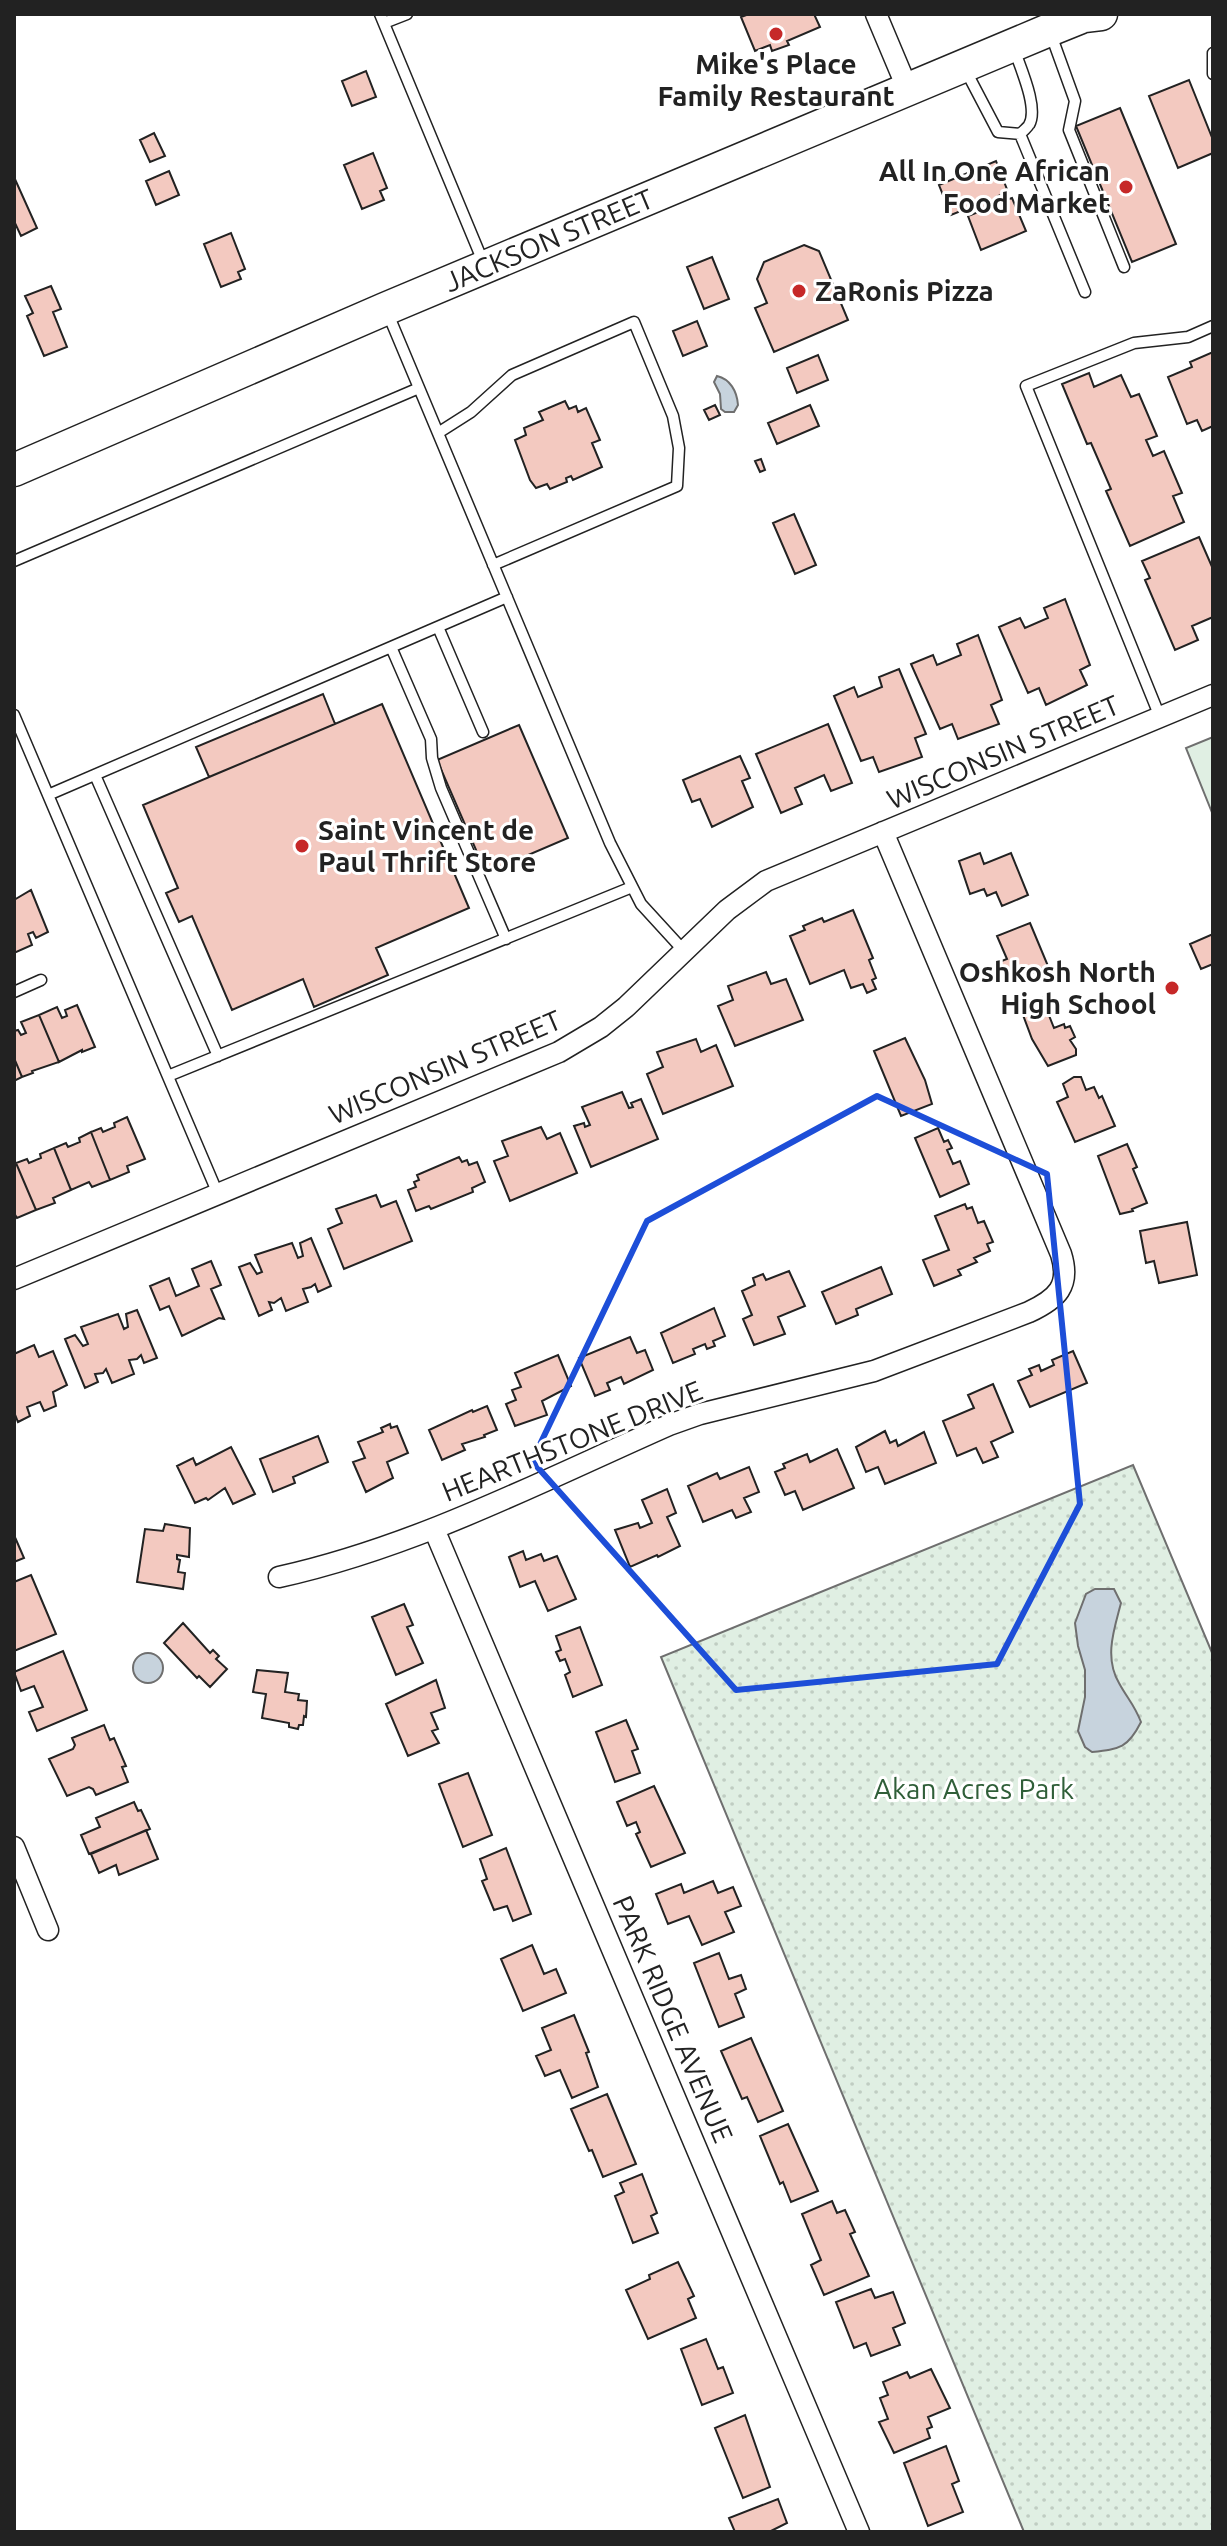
<svg xmlns="http://www.w3.org/2000/svg" width="1227" height="2546" viewBox="0 0 1227 2546" font-family="Ubuntu,sans-serif">
	<style>
		.park { fill: url(#park-dots); stroke: #6f6f6f; stroke-width: 2 }
		.pitch { fill: #e0efe3; stroke: #6f6f6f; stroke-width: 2 }
		.water { fill: #c7d3dd; stroke: #6f6f6f; stroke-width: 2 }
		.building { fill: #f3c9c0; stroke: #222; stroke-width: 2 }
		.lines { fill: none; stroke-linecap: round; stroke-linejoin: round }
		.lane-casing { stroke: #222; stroke-width: 13 }
		.street-casing { stroke: #222; stroke-width: 23 }
		.primary-casing { stroke: #222; stroke-width: 35 }
		.lane { stroke: #fff; stroke-width: 10 }
		.street { stroke: #fff; stroke-width: 20 }
		.primary { stroke: #fff; stroke-width: 32 }
		.marked { fill: none; stroke: #1d4ed8; stroke-width: 6; stroke-linejoin: round }
		.poi-dot { fill: #c62828; stroke: #fff; stroke-width: 3 }
		.labels { text-anchor: middle; stroke-width: 6; stroke-linejoin: round; paint-order: stroke }
		.poi-label { font-size: 28px; font-weight: bold; fill: #222; stroke: #fff; text-anchor: end }
		.street-label { font-size: 28px; fill: #222; stroke: #fff }
		.park-label { font-size: 28px; fill: #2f5e38; stroke: #fff }
	</style>
	<defs>
		<pattern id="park-dots" width="8" height="8" patternUnits="userSpaceOnUse" patternTransform="scale(2)"><rect width="8" height="8" fill="#e0efe3"/><path d="M2 2h.1M6 6h.1" fill="none" stroke="#c0cdc2" stroke-width="1.8" stroke-linecap="round"/></pattern>
	</defs>
	<rect width="100%" height="100%" fill="#fff"/>
	<path class="park" d="M1133 1465 1213 1655V2532H1024L661 1657Z"/>
	<path class="pitch" d="M1213 737V815L1186 748Z"/>
	<path class="water" d="M717 376C730 379 737 391 738 405L734 412H725L721 409 720 394 714 382Z
		M1095 1589H1114L1121 1603C1114 1630 1104 1657 1119 1683 1127 1698 1134 1704 1141 1722 1128 1748 1120 1749 1092 1752L1085 1747 1078 1731 1085 1697V1670L1078 1646 1075 1623 1086 1594Z
		M133 1668a15 15 0 1 1 30 0a15 15 0 1 1-30 0Z"/>
	<path class="building" d="M749 14H814L820 27 787 41 789 45 772 51 770 45 755 51 741 17Z
		M366 71 376 97 352 106 342 81Z
		M1189 80 1213 140V153L1178 168 1149 96Z
		M1120 108 1176 244 1132 262 1076 126Z
		M154 133 165 156 150 162 140 140Z
		M373 153 387 188 380 191 384 200 362 209 344 165Z
		M996 161 1008 192 998 196 1000 202 1012 198 1026 231 981 250 968 216 981 211 978 204 951 215 939 185Z
		M169 171 179 195 156 205 146 181Z
		M14 177 37 228 21 236 14 221Z
		M231 233 245 269 238 272 241 279 221 287 204 244Z
		M804 245 819 251 848 320 774 352 755 308 767 303 757 279 764 262Z
		M712 257 729 299 704 309 687 267Z
		M51 286 61 309 53 312 67 347 44 356 27 316 33 313 25 296Z
		M697 321 707 346 683 356 673 331Z
		M1213 352V426L1202 431 1197 420 1187 424 1168 377 1192 367 1190 362Z
		M818 355 828 380 797 393 787 368Z
		M1089 373 1094 387 1121 375 1131 397 1139 394 1157 436 1146 440 1153 456 1164 451 1182 493 1173 496 1184 522 1130 546 1106 491 1111 489 1091 443 1087 444 1062 384Z
		M565 401 569 409 576 406 578 412 586 408 600 440 592 443 602 467 573 480 571 476 566 478 567 482 550 489 547 484 536 488 530 480 515 440 526 435 524 428 543 420 539 412Z
		M715 405 720 415 709 420 704 410Z
		M810 405 819 426 777 444 768 423Z
		M761 459 765 470 760 472 755 461Z
		M794 514 816 565 795 574 773 523Z
		M1199 537 1213 569V617L1192 626 1198 640 1175 650 1145 580 1150 578 1142 561Z
		M1065 599 1090 665 1080 670 1087 685 1046 705 1039 688 1028 693 999 627 1020 618 1025 628 1048 618 1044 608Z
		M978 635 1002 700 991 705 999 724 958 739 952 724 940 729 911 664 933 655 937 665 961 655 957 644Z
		M899 669 926 734 915 738 922 757 879 772 873 757 861 761 834 696 854 687 858 697 882 687 879 677Z
		M323 694 335 724 209 777 196 747Z
		M382 704 469 908 376 948 388 975 314 1007 303 979 232 1010 192 916 179 922 166 893 178 888 143 805Z
		M828 724 852 783 831 791 824 775 795 788 802 804 781 813 756 754Z
		M519 725 568 838 486 873 437 760Z
		M740 756 750 778 742 781 753 807 712 827 700 799 692 802 683 780Z
		M980 853 984 864 1011 853 1028 895 1002 906 996 892 987 896 984 889 970 894 959 861Z
		M31 890 48 932 36 938 33 932 28 934 32 945 14 953V900Z
		M853 910 873 958 869 960 876 978 872 980 876 989 867 993 863 984 851 988 844 970 810 984 790 936 805 930 803 926 822 918 824 922Z
		M1030 923 1048 966 1008 983 999 962 1007 959 997 936Z
		M1213 934V964L1201 969 1190 944Z
		M766 972 771 984 786 979 803 1020 735 1046 718 1006 733 1000 728 986Z
		M1042 998 1054 1028 1064 1024 1065 1028 1070 1026 1075 1037 1070 1040 1076 1049V1055L1048 1066 1032 1039 1020 1007Z
		M77 1005 95 1047 82 1052V1050L59 1062 39 1015 57 1007 62 1018 67 1016 65 1010Z
		M39 1015 59 1062 32 1071 33 1073 22 1077 14 1058V1031L18 1030 21 1035 26 1033 21 1022Z
		M905 1038 925 1080 932 1104 901 1116 874 1051Z
		M696 1039 701 1052 716 1045 733 1086 663 1114 647 1074 663 1067 657 1052Z
		M14 1058 22 1077 14 1081Z
		M1074 1077H1081L1086 1090 1094 1087 1099 1098 1102 1096 1115 1126 1075 1142 1057 1102 1068 1097 1063 1084Z
		M622 1092 629 1108 633 1107 631 1103 641 1099 658 1139 591 1167 574 1126 584 1123 585 1127 590 1125 582 1107Z
		M127 1117 145 1159 127 1166 129 1172 110 1180 91 1132 101 1128 103 1132 115 1127 114 1123Z
		M541 1127 547 1139 560 1133 577 1173 510 1201 494 1161 508 1156 502 1141Z
		M938 1128 944 1142 948 1140 952 1148 947 1150 953 1164 960 1161 969 1184 940 1197 915 1138Z
		M91 1132 110 1180 92 1187 89 1182 71 1190 54 1148 66 1143 68 1147 80 1142 79 1138Z
		M1127 1144 1137 1167 1133 1169 1147 1203 1132 1209 1133 1211 1120 1214 1098 1156Z
		M54 1148 71 1190 53 1198 55 1203 36 1210 16 1163 27 1159 29 1163 41 1158 40 1154Z
		M459 1157 462 1162 467 1160 469 1165 477 1162 485 1182 472 1188 473 1192 431 1209 429 1206 416 1211 408 1190 416 1187 414 1182 419 1180 417 1175Z
		M16 1163 36 1210 17 1218 14 1213V1164Z
		M376 1195 381 1207 396 1201 412 1241 344 1269 328 1229 342 1223 336 1209Z
		M965 1204 967 1209 972 1207 978 1223 984 1221 993 1242 987 1244 990 1251 974 1258 977 1262 958 1270 961 1275 934 1286 923 1260 949 1250 935 1216Z
		M1187 1222 1197 1275 1159 1283 1154 1261 1146 1263 1140 1231Z
		M311 1238 331 1286 318 1292 315 1284 311 1287 303 1289 308 1302 286 1311 281 1298 274 1303 269 1302 272 1310 259 1316 239 1267 250 1263 257 1274 262 1272 255 1255 292 1243 298 1258 303 1256 300 1243Z
		M211 1261 221 1285 211 1289 224 1319 219 1318 182 1336 169 1306 160 1310 150 1286 169 1278 176 1296 199 1286 192 1269Z
		M881 1267 892 1294 856 1309 858 1315 836 1324 822 1292Z
		M789 1271 805 1306 778 1317 785 1334 754 1345 743 1319 752 1315 742 1291 755 1285 753 1278 763 1274 766 1280Z
		M714 1308 725 1336 713 1341 715 1346 707 1349 705 1344 693 1349 695 1354 673 1363 661 1333Z
		M137 1310 157 1358 144 1363 141 1355 137 1359 129 1360 134 1374 112 1383 106 1369 103 1373 95 1374 98 1382 85 1388 65 1339 75 1335 83 1346 88 1344 81 1327 118 1314 124 1329 128 1327 126 1314Z
		M630 1337 637 1353 645 1350 653 1370 624 1384 621 1377 607 1383 610 1390 595 1396 579 1358Z
		M34 1345 39 1357 53 1351 67 1385 53 1392 56 1406 44 1411 40 1402 27 1407 30 1416 18 1422 14 1412V1354Z
		M1073 1351 1087 1383 1030 1407 1018 1381 1032 1375 1029 1369 1039 1365 1041 1371 1054 1365 1052 1360Z
		M558 1355 571 1386 542 1401 547 1415 515 1426 506 1404 516 1400 512 1390 521 1387 515 1373Z
		M993 1384 1013 1432 991 1442 998 1457 983 1463 976 1448 957 1456 943 1421 974 1408 968 1395Z
		M487 1406 497 1430 484 1435 485 1437 462 1444 465 1450 442 1460 429 1430 472 1410 473 1412Z
		M390 1424 391 1428 397 1426 408 1453 387 1462 393 1478 366 1492 353 1462 365 1458 358 1442 383 1432 381 1428Z
		M885 1431 890 1443 896 1440 898 1446 924 1432 936 1463 885 1484 878 1467 866 1472 856 1447Z
		M318 1436 328 1462 293 1477 295 1483 273 1492 260 1459Z
		M231 1447 255 1494 233 1504 225 1488 208 1500 206 1498 195 1503 177 1466 193 1458 196 1465Z
		M837 1449 854 1488 803 1510 795 1491 785 1495 775 1472 785 1468 783 1464 807 1454 810 1462Z
		M749 1467 759 1492 744 1498 751 1512 736 1518 732 1510 703 1522 688 1486 717 1473 720 1479Z
		M667 1489 676 1513 667 1517 680 1546 658 1557 657 1555 630 1567 615 1530 638 1523 640 1528 652 1523 642 1500Z
		M165 1524 190 1528 189 1557 177 1555V1559L180 1560 178 1572 185 1573 183 1589 137 1582 145 1529 163 1531Z
		M14 1535 24 1558 14 1562Z
		M523 1551 526 1560 541 1554 544 1561 557 1556 576 1599 548 1611 535 1581 520 1587 509 1557Z
		M31 1575 56 1634 14 1651V1582Z
		M404 1604 413 1625 407 1627 423 1663 396 1675 372 1617Z
		M183 1623 210 1653 213 1650 219 1656 216 1659 227 1669 210 1687 199 1676 197 1678 164 1643Z
		M580 1627 602 1685 573 1697 565 1675 570 1672 565 1659 560 1661 556 1652 561 1650 556 1636Z
		M63 1651 87 1710 37 1731 29 1712 43 1707 34 1686 21 1691 14 1672Z
		M257 1670 288 1673 285 1692 299 1694 298 1700 307 1701 306 1717 304 1716 303 1725H299L298 1729 289 1727V1723L262 1718 266 1694 253 1692Z
		M436 1680 445 1708 431 1713 438 1729 432 1731 439 1743 408 1756 386 1704Z
		M626 1720 638 1749 632 1751 640 1773 615 1782 596 1732Z
		M104 1725 110 1740 114 1738 126 1766 122 1767 128 1782 96 1795 93 1789 89 1787 67 1796 49 1759 73 1749 75 1745 72 1738Z
		M468 1773 492 1835 463 1847 439 1784Z
		M654 1786 685 1853 651 1867 636 1834 640 1832 636 1822 627 1826 617 1802Z
		M134 1802 138 1811 141 1810 150 1829 89 1854 81 1835 100 1827 96 1818Z
		M146 1830 158 1859 119 1875 116 1865 99 1873 91 1854Z
		M506 1848 531 1914 513 1921 507 1906 494 1910 482 1881 487 1879 480 1859Z
		M713 1881 718 1893 733 1887 741 1906 725 1912 734 1932 702 1945 689 1916 668 1924 656 1894 681 1884 684 1893Z
		M532 1945 544 1974 556 1969 566 1993 523 2011 501 1959Z
		M719 1953 729 1979 741 1975 746 1989 735 1994 744 2017 719 2027 694 1963Z
		M574 2015 589 2052 586 2053 598 2087 572 2098 560 2070 545 2076 536 2056 551 2050 542 2028Z
		M751 2038 783 2111 758 2122 747 2097 742 2099 721 2051Z
		M607 2094 636 2164 603 2177 592 2150 589 2151 571 2109Z
		M788 2124 818 2191 791 2202 783 2182 780 2184 760 2136Z
		M642 2174 657 2213 651 2216 658 2233 633 2243 615 2196 624 2192 620 2183Z
		M832 2201 837 2213 845 2210 855 2232 850 2234 869 2276 824 2295 811 2265 821 2260 802 2214Z
		M678 2262 694 2296 688 2299 696 2318 648 2339 626 2290 650 2279 649 2275Z
		M871 2289 875 2298 893 2292 905 2323 893 2328 900 2345 871 2356 866 2343 854 2348 836 2302Z
		M706 2339 718 2369 723 2367 733 2393 702 2405 681 2349Z
		M931 2369 950 2408 928 2417 932 2427 927 2429 930 2438 894 2453 879 2422 888 2419 880 2398 888 2395 883 2382 907 2372 910 2378Z
		M745 2415 770 2487 743 2498 715 2428Z
		M946 2446 959 2481 952 2484 963 2512 928 2526 904 2463Z
		M778 2499 787 2523 769 2532H735L729 2518Z"/>
	<g class="lines">
		<defs>
			<path id="lane" d="M380 14 484 264
				M384 23 407 14
				M1050 32 1075 101 1069 130 1124 267
				M1213 53V74
				M966 71 998 132 1020 134C1020 134 1029 126 1029 125 1039 108 1020 67 1014 49
				M1020 134 1085 292
				M388 314 610 843 641 904 684 951
				M438 433 471 412 512 375 634 322 673 416 679 448 677 486 493 565
				M14 561 419 388
				M438 627 483 732
				M391 647 431 739 432 758 441 788 506 939
				M14 715 218 1194
				M1160 717 1026 386 1134 343 1188 337 1213 326
				M95 775 218 1056
				M48 795 507 597
				M14 992 41 980
				M168 1076 632 887"/>
			<path id="street" d="M876 14 908 90
				M14 1279 559 1052 601 1027 626 1007 727 910 766 881 1213 695
				M434 1529 859 2532
				M279 1577C415 1547 542 1481 669 1425L700 1414 874 1371 1029 1312C1057 1299 1071 1286 1061 1254L883 832
				M14 1847 48 1930"/>
			<g id="primary">
				<path id="s1" d="M14 470 385 309 1049 30 1084 16 1101 14"/>
			</g>
		</defs>
		<use href="#lane" class="lane-casing"/>
		<use href="#street" class="street-casing"/>
		<use href="#primary" class="primary-casing"/>
		<use href="#lane" class="lane"/>
		<use href="#street" class="street"/>
		<use href="#primary" class="primary"/>
	</g>
	<path class="marked" d="M877 1096 1047 1174 1080 1504 997 1664 736 1690 532 1461 647 1221Z"/>
	<g class="poi-dot">
		<circle cx="776" cy="34" r="8"/>
		<circle cx="1126" cy="187" r="8"/>
		<circle cx="799" cy="291" r="8"/>
		<circle cx="302" cy="846" r="8"/>
		<circle cx="1172" cy="988" r="8"/>
	</g>
	<g class="labels">
		<g class="poi-label">
			<text x="776" y="74" text-anchor="middle">Mike's Place<tspan x="776" dy="32">Family Restaurant</tspan></text>
			<text x="1110" y="181">All In One African<tspan x="1110" dy="32">Food Market</tspan></text>
			<text x="815" y="301" text-anchor="start">ZaRonis Pizza</text>
			<text x="318" y="840" text-anchor="start">Saint Vincent de<tspan x="318" dy="32">Paul Thrift Store</tspan></text>
			<text x="1156" y="982">Oshkosh North<tspan x="1156" dy="32">High School</tspan></text>
		</g>
		<g class="street-label">
			<text dy="10" stroke="none"><textPath href="#s1" startOffset="582">JACKSON STREET</textPath></text>
			<text transform="translate(1003 752) rotate(-23)" y="10">WISCONSIN STREET</text>
			<text transform="translate(445 1067) rotate(-23)" y="10">WISCONSIN STREET</text>
			<text transform="translate(572 1441) rotate(-22)" y="10">HEARTHSTONE DRIVE</text>
			<text transform="translate(673 2019) rotate(67)" y="10">PARK RIDGE AVENUE</text>
		</g>
		<g class="park-label">
			<text x="974" y="1799">Akan Acres Park</text>
		</g>
	</g>
	<rect width="1227" height="2546" fill="none" stroke="#222222" stroke-width="32"/>
</svg>
